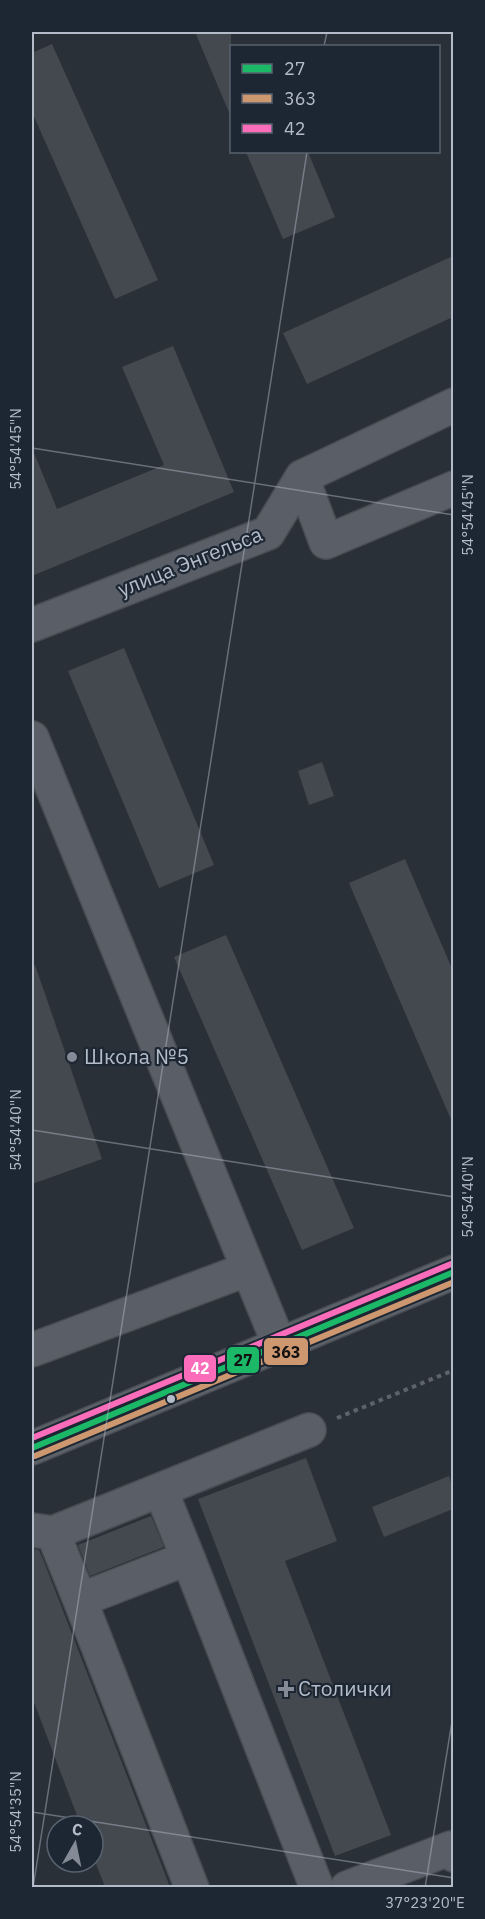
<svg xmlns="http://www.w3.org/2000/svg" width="485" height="1919" viewBox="0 0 485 1919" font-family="'IBM Plex Sans',sans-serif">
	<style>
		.building { fill: #444950 }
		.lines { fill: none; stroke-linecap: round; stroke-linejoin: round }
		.minor-casing { stroke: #484c53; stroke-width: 36 }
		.major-casing { stroke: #484c55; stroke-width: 36 }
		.path { stroke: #5d636a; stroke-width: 4; stroke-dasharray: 4.5 4.5; stroke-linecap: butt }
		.minor { stroke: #5a5e66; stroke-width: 33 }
		.major { stroke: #5c6168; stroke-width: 33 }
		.bus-1-casing { stroke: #1d2633; stroke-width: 10 }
		.bus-2-casing { stroke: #1d2633; stroke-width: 10 }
		.bus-3-casing { stroke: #1d2633; stroke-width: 10 }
		.bus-1 { stroke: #1ab867; stroke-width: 6 }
		.bus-2 { stroke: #cd976f; stroke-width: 6 }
		.bus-3 { stroke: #fb6dba; stroke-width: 6 }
		.ticks { fill: none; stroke: #b4bcc9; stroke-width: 1.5; stroke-opacity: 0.45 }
		.poi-dot { fill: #848b96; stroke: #1d2633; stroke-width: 2 }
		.bus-dot { fill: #b4bcc9; stroke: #1d2633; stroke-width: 2 }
		.labels { text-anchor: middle; stroke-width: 4.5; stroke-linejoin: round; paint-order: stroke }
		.street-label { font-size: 21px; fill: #b4bcc9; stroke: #1d2633 }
		.poi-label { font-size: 21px; fill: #b4bcc9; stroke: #1d2633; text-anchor: start }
		.line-badge { stroke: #1d2633; stroke-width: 2 }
		.badge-label { font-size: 16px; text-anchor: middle; font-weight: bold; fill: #fff }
		.pale-badge-label { font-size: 16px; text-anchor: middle; font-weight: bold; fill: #111 }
		.neatline { fill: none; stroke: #b4bcc9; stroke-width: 2 }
		.ticks-label { font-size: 15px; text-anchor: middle; fill: #b4bcc9 }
	</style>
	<rect width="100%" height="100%" fill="#2a3038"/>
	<path class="building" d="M195 32H231V117Z
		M52 44 158 280 115 299 32 112V53Z
		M246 152H308L335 217 283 239Z
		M453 256V317L307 384 283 333Z
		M173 346 234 492 32 576V448L57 509 164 465 122 367Z
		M124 648 214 865 159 888 68 671Z
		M322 762 334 796 309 805 298 771Z
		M405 859 453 971V1124L349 883Z
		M226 935 354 1228 302 1250 174 957Z
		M35 965 102 1159 32 1184V966Z
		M306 1458 337 1541 285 1561 391 1835 335 1856 198 1499Z
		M449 1476 453 1489V1509L384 1537 372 1507Z
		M151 1516 164 1547 90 1576 78 1545Z
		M32 1549 39 1550 43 1559 170 1887H105L93 1856V1826H81L32 1697Z"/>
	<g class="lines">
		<defs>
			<path id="minor" d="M302 477 326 542 454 488
				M32 625 268 533 302 477 454 405
				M32 738 279 1344
				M32 1350 248 1269
				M161 1491 188 1558
				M32 1530 53 1533 309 1430
				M53 1533 80 1600
				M192 1888 80 1600 188 1558 317 1888
				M347 1888 451 1848 454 1855"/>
			<path id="major" d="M32 1448 454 1272"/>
		</defs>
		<use href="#minor" class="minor-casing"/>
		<use href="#major" class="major-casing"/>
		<path class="path" d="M337 1418 454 1370"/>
		<use href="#minor" class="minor"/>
		<use href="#major" class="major"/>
		<defs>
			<path id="bus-1" d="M32 1448 454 1272"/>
			<path id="bus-2" d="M35 1456 454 1282"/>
			<path id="bus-3" d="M32 1438 451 1264"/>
		</defs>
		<use href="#bus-1" class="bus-1-casing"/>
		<use href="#bus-2" class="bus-2-casing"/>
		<use href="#bus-3" class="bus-3-casing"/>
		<use href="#bus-1" class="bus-1"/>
		<use href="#bus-2" class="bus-2"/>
		<use href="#bus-3" class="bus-3"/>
	</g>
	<path class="ticks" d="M324 46 327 32M32 448 454 515M32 1130 454 1197M32 1812 454 1878M33 1888 307 152M425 1888 454 1709"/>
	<g class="poi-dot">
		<circle cx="72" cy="1057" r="6"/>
		<path d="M283 1680h6v6h6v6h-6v6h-6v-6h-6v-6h6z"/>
	</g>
	<circle class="bus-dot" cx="171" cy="1399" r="5"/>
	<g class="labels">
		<g class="street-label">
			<text transform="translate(190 562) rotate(-22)" y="7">улица Энгельса</text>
		</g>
		<g class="poi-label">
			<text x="84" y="1064">Школа №5</text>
			<text x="298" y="1696">Столички</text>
		</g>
	</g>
	<g class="line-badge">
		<rect x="263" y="1337" width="46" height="29" rx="6" fill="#cd976f"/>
		<rect x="226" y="1346" width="34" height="28" rx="6" fill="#1ab867"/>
		<rect x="183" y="1354" width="34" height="29" rx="6" fill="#fb6dba"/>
	</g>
	<g class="badge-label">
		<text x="200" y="1374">42</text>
	</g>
	<g class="pale-badge-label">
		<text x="286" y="1358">363</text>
		<text x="243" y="1366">27</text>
	</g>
	<rect width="485" height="1919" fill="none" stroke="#1d2633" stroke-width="66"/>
	<rect x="230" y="45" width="210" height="108" fill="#1d2633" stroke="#59626f" stroke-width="1.5"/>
	<rect x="242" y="64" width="30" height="9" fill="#1ab867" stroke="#59626f" stroke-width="1.5"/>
	<text x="284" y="75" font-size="18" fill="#b4bcc9">27</text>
	<rect x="242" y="94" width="30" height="9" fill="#cd976f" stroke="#59626f" stroke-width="1.5"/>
	<text x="284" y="105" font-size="18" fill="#b4bcc9">363</text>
	<rect x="242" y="124" width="30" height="9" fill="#fb6dba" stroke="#59626f" stroke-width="1.5"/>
	<text x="284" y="135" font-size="18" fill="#b4bcc9">42</text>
	<g transform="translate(75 1844) rotate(9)"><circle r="28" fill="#1d2633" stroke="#59626f" stroke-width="1.5"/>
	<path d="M0-4.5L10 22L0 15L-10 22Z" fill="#848b96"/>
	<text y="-9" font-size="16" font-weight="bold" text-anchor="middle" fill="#b4bcc9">С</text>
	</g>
	<rect x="33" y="33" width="419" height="1853" class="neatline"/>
	<g class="ticks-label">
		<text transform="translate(16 449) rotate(-90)" y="5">54°54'45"N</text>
		<text transform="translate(468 515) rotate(-90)" y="5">54°54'45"N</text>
		<text transform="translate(16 1130) rotate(-90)" y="5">54°54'40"N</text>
		<text transform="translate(468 1197) rotate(-90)" y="5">54°54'40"N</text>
		<text transform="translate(16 1812) rotate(-90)" y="5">54°54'35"N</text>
		<text x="425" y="1908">37°23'20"E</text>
	</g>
</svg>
